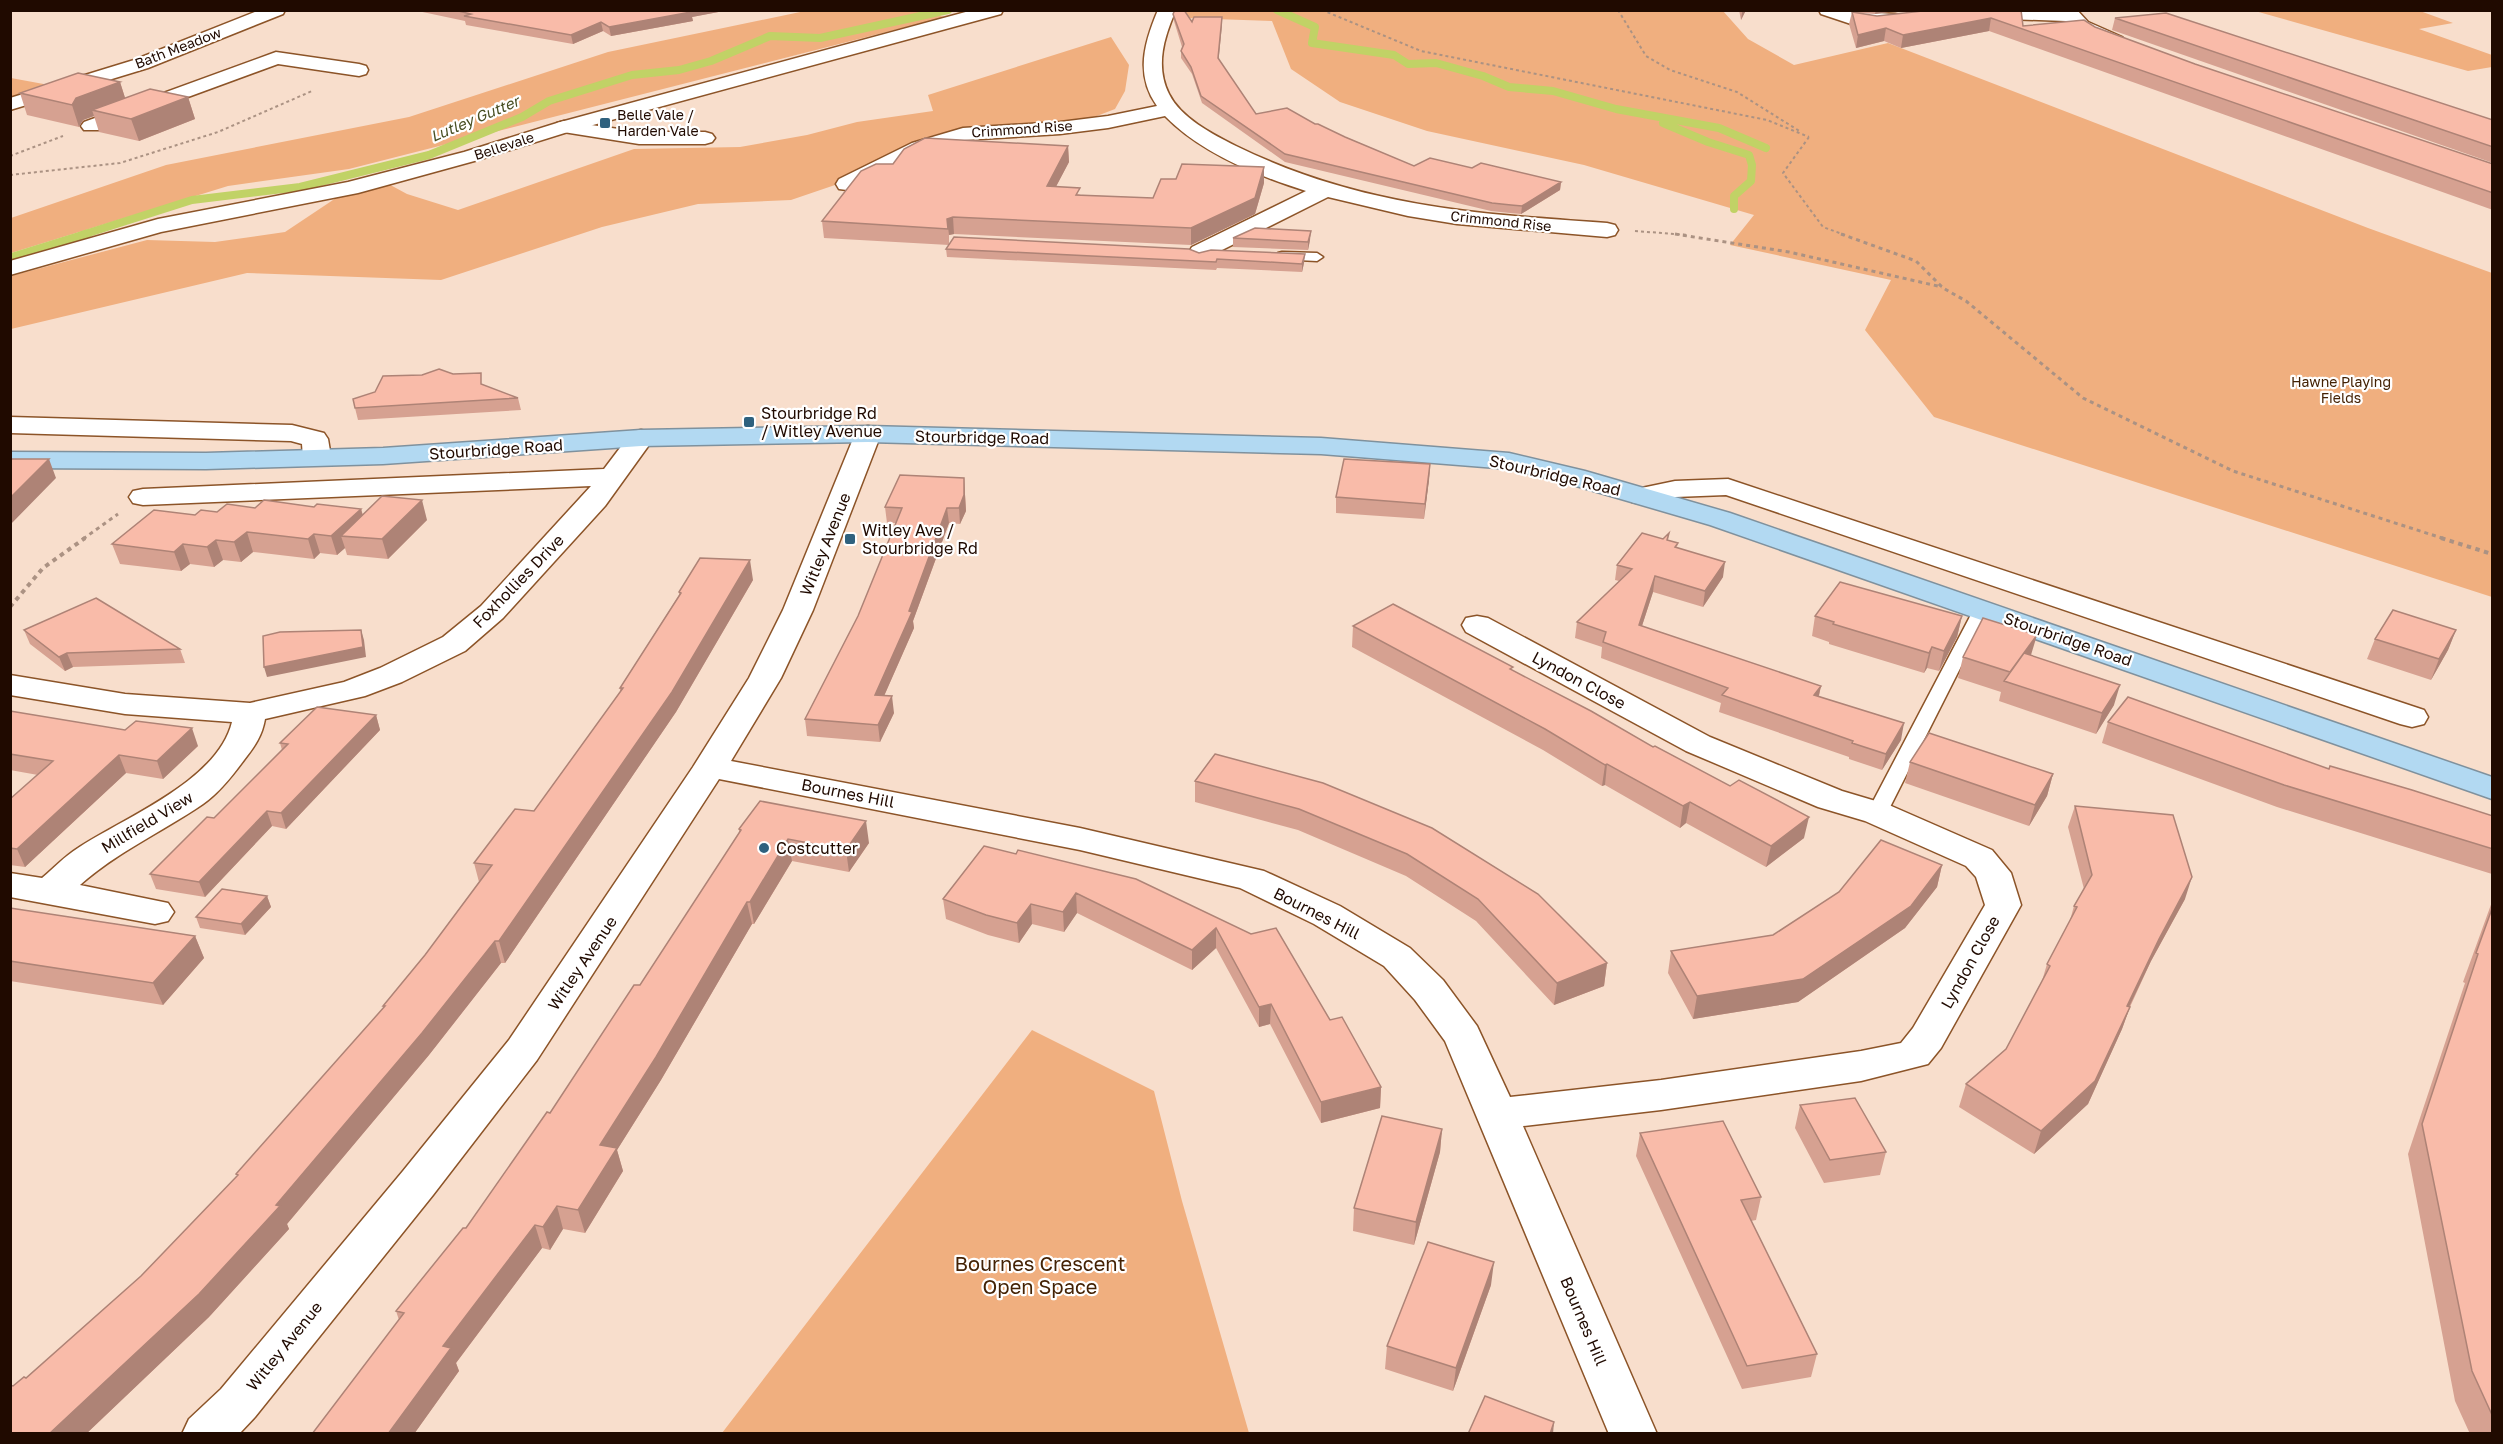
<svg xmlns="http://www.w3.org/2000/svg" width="2503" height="1444" viewBox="0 0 2503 1444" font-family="'Golos Text',sans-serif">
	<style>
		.green { fill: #f0af7f }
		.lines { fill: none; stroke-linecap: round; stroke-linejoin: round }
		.stream-far1 { stroke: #c1d266; stroke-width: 8 }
		.stream { stroke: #c1d266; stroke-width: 9 }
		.lane-casing { stroke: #8c5428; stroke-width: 3 }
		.street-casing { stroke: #8c5428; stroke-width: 3 }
		.secondary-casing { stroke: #8c5428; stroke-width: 3 }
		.highway-casing { stroke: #7f919d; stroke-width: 3 }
		.path-far2 { stroke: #ab9283; stroke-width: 2; stroke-dasharray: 3 3; stroke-linecap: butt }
		.path-far1 { stroke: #ab9283; stroke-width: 3; stroke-dasharray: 4 4; stroke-linecap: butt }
		.path { stroke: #ab9283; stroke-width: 4; stroke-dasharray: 4.5 4.5; stroke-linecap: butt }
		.lane { fill: #fff; fill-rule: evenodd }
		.street { fill: #fff; fill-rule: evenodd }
		.secondary { fill: #fff; fill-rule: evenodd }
		.highway { fill: #b2d9f2; fill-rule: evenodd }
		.wall { fill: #d6a191 }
		.shaded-wall { fill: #ae8376 }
		.building { fill: #f9bba9; stroke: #ae8376; stroke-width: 1.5 }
		.poi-dot { fill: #2f617e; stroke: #fff; stroke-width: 2 }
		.labels { text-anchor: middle; stroke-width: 4.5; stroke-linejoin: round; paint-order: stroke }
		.far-street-label { font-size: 14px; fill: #200a00; stroke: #fff }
		.far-poi-label { font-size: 14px; fill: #200a00; stroke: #fff; text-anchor: start }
		.far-park-label { font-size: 14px; fill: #442204; stroke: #fff }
		.far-water-label { font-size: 15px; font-style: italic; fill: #484f23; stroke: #fff }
		.poi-label { font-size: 16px; fill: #200a00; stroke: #fff; text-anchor: start }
		.street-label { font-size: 16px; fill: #200a00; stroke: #fff }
		.near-park-label { font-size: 20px; fill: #442204; stroke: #fff }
	</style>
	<rect width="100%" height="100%" fill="#f8decc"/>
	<path class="green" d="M805 11H919L945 17 349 169 228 186 11 253V218L166 165 409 117 608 52Z
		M1186 11H1723L1748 39 1794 65 1888 43 2368 228 2492 273V597L1934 417 1865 330 1891 280 1730 245 1754 215 1584 165 1427 131 1340 102 1291 69 1272 21 1186 18Z
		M2255 11H2420L2453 23 2419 29 2492 55V67L2468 71Z
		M1111 37 1129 65 1125 91 1115 109 1089 119 958 129 927 137 835 185 791 200 698 204 602 227 441 280 247 273 11 329V276L147 240 215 242 285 232 339 196 383 181 407 194 458 210 634 149 740 147 807 135 857 122 933 111 928 95Z
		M11 78 49 85 11 98Z
		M1032 1030 1154 1091 1182 1201 1249 1433H722Z"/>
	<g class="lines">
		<path class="stream-far1" d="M1277 10 1315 27 1312 43 1394 55 1408 64 1436 63 1483 76 1509 87 1553 91 1616 109 1719 128 1766 148
			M1663 123 1708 142 1749 155 1752 165 1751 181 1734 196V209
			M82 235 192 200 300 187 429 155 522 117 549 101 632 75 679 70 711 61 770 36 820 38 948 10"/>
		<path class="stream" d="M10 258 87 234"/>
		<defs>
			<path id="lane" d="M1282 252 1317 253 1323 257 1317 261 1278 259 1276 256 1278 253Z
				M1982 604 1990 609 1887 813 1884 817H1870L1867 813 1974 609Z"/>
			<path id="street" d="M260 10H285L283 14 148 68 10 110V98L134 60Z
				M1158 10H1176C1164 37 1155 66 1169 94 1181 118 1212 134 1236 146 1358 206 1474 214 1607 223L1615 225 1618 230 1615 235 1607 237 1457 224 1408 216 1328 197 1208 257 1200 259 1192 257 1189 252 1192 247 1306 191C1258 176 1201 153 1165 116L1108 128 1060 134 964 140 926 151 855 189 847 190 839 189 836 184 839 179 912 143 963 128 1060 122 1108 116 1157 106C1135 75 1144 43 1158 10Z
				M1819 10 1895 14 1901 15 1904 19 1901 23 1895 24H1851L1821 14Z
				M1969 10H2077L2088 22 2122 37 2125 41 2122 45 2116 46 2089 37 2076 30 2066 21 1976 18 1970 17 1967 13Z
				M276 52 359 64 366 66 368 70 366 74 359 76 278 64 98 130H84L81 126 84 122Z
				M564 121 639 132H705L712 134 715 138 712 142 705 144H639L557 131 554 127 557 123Z
				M10 417 292 425 324 433 328 439 331 457 327 463 317 465 307 463 303 457 302 444 291 441 10 433Z
				M868 426 877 428 881 434 813 610 781 678 731 761 1080 828 1264 871 1340 906 1410 948 1443 980 1477 1026 1510 1097 1661 1080 1861 1051 1901 1043 1913 1028 1985 905 1976 877 1966 866 1865 821 1818 807 1686 751 1466 632 1462 625 1466 618 1477 616 1488 618 1710 737 1842 791 1889 805 1992 850 2011 873 2021 905 1941 1048 1928 1064 1861 1081 1661 1110 1523 1126 1657 1434H1609L1445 1041 1415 1000 1384 966 1314 924 1240 888 1080 850 719 779 537 1060 433 1195 255 1417 239 1434H182L189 1419 221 1389 403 1171 509 1040 693 767 749 678 783 610 855 434 859 428Z
				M641 430 650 432 654 438 605 506 503 618 465 651 402 682 365 696 265 719C262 736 255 746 244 760 233 775 219 793 203 804 162 832 117 852 80 885L168 903 174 912 168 921 155 924 10 897V873L42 878C54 868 65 856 78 848 125 817 218 781 232 722L125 714 10 695V675L125 694 250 703 344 682 380 668 443 637 481 606 591 486 143 505 133 503 129 497 133 491 143 489 604 469 632 432Z
				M1728 479 2424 710 2428 717 2424 724 2412 727 2400 724 1726 495 1675 497 1642 504 1632 502 1628 496 1632 490 1675 481Z"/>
			<path id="secondary" d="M973 10H1003L1001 14 571 131 478 160 358 193 161 232 10 275V261L158 219 348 182 464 152 557 123Z"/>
			<path id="highway" d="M868 426 1321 438 1509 453 1585 471 1730 513 2492 777V799L1710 525 1566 483 1509 469 1321 454 868 442 641 446 383 464 206 469 10 468V452L206 453 383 448 641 430Z"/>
		</defs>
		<use href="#lane" class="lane-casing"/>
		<use href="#street" class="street-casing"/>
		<use href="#secondary" class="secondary-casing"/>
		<use href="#highway" class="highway-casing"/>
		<path class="path-far2" d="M1322 10 1421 51 1767 120 1809 137
			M1618 10 1646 56 1670 70 1737 92 1801 132
			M1809 137 1783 173 1823 227 1845 235
			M10 156 63 136
			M10 175 120 163 218 132 312 91
			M1635 231 1688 235"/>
		<path class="path-far1" d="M1675 234 1789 252 1942 287
			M1841 234 1916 261 1943 288 1966 301 2083 398 2233 471 2445 539
			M83 539 118 514"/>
		<path class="path" d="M2441 538 2492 554
			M10 607 43 568 85 538"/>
		<use href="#lane" class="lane"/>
		<use href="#street" class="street"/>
		<use href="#secondary" class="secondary"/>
		<use href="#highway" class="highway"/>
	</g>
	<path class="wall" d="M413 10H729L692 17 693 21 611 36 603 31 573 44 466 25 465 21Z
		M1739 10H1746L1741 20Z
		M1852 10H1903L1875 14 1858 13Z
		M2021 10 2023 26 2095 27 2195 64 2493 164V210L1989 31 1901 48 1884 41 1856 48 1849 24 1852 12 1877 16Z
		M1173 14 1192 22 1222 17 1218 59 1256 114 1315 124 1414 166 1472 168 1561 182 1560 190 1521 214 1510 213 1491 211 1285 162 1202 103 1192 74 1181 58V51L1182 47 1174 21Z
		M2115 18 2493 120V163L2112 30Z
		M120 82 125 98 188 97 195 119 139 141 99 132 94 116 83 120 79 127 27 115 20 93Z
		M1068 146 1069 162 1056 186 1081 195 1153 198 1176 179 1264 167V183L1255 214 1191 245 954 234 949 235V244L1199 253 1304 263 1302 272 1217 268 1216 270 947 257 946 249 949 245 824 238 822 221 893 164Z
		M1233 238 1310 240 1308 250 1233 247Z
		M483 385 518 398 521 410 358 420 355 408Z
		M1430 464 1429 480 1424 519 1336 513V497Z
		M964 478 966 511 960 524 949 523 913 621 914 628 884 696 894 713 880 742 807 736 805 719 858 616 896 523H887L885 507Z
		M314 507 361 509 363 515 427 520 388 559 347 555 345 548 337 555 320 553 314 559 253 552 241 562 223 560 214 567 190 564 181 571 120 564 112 544 195 515 255 508Z
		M1669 533 1668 540 1678 543 1677 547 1723 577 1703 607 1653 592 1642 626 1821 686 1819 696 1901 740 1882 770 1849 759V757L1719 712 1721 703 1601 658 1602 647 1575 638 1577 622 1619 581 1615 580 1617 565 1663 539Z
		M753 580 676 712 505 963H501L429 1055 287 1224 289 1229 209 1317 86 1434H10L13 1386 26 1378 141 1276 237 1176 236 1174 384 1008 383 1006 425 955 479 882 474 863 534 811 620 692V688L679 595V592Z
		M1815 616H1962L1957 637 1939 671 1927 668 1924 673 1829 644V642L1812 636Z
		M1353 626 1513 671 1804 838 1766 867 1686 823 1680 828 1605 785 1602 786 1543 750 1352 647Z
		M24 630 180 649 185 663 73 667 65 671 30 644Z
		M2456 630 2448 650 2431 680 2367 659 2375 639Z
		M2031 656 2114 705 2096 734 1999 701 2001 692 1958 678 1963 657Z
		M10 711 198 746 163 779 126 773 25 867 10 865V799L38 775 10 770Z
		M376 715 380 730 286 829 272 826 205 897 156 889 150 874 214 818 282 750 280 743Z
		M2108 722 2493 816 2492 874 2277 807 2102 743Z
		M1215 754 1538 894 1607 963 1604 986 1554 1005 1476 921 1406 876 1298 830 1195 802V781Z
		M1910 762 2053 774 2047 796 2029 826 1905 783Z
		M2075 806 2185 899 2151 961 2130 1007 2122 1029 2088 1104 2034 1154 1959 1107 1966 1084 2006 1049 2042 981 2047 964 2069 924 2074 906 2084 889 2068 827Z
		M739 829 869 843 849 872 792 861 754 924H752L661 1080 617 1150 623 1171 585 1233 563 1229 550 1250 542 1248 456 1363 459 1371 414 1434H312L399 1320 396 1311 466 1228 550 1113 640 985 739 833Z
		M984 846 1251 934 1330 1020 1381 1087 1380 1108 1321 1123 1270 1024 1259 1027 1216 948 1192 970 1077 913 1064 932 1032 924 1019 943 988 935 946 919 943 899Z
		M1942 865 1937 887 1905 928 1798 1002 1693 1019 1668 973 1671 951 1773 935Z
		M267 896 271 907 245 935 200 928 196 917Z
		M2493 899V1434H2470L2455 1401 2408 1154 2465 983 2463 982Z
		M10 908 195 936 204 958 163 1005 10 981Z
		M1800 1105 1886 1152 1880 1175 1824 1183 1795 1128Z
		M1442 1129 1440 1152 1414 1245 1353 1231 1354 1208Z
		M1640 1133 1761 1197 1756 1220 1751 1221 1817 1354 1811 1377 1742 1389 1636 1156Z
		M1491 1285 1453 1391 1385 1369 1387 1346Z"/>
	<path class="shaded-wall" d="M687 10H729L692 17 693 21 611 36 609 27Z
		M1743 10H1746L1741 20 1742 13Z
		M1876 10H1903L1875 14Z
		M1222 17V25L1218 65V58Z
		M1991 18 1989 31 1901 48 1903 35Z
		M601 22 603 31 573 44 571 35Z
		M1886 28 1884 41 1856 48 1858 35Z
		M120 82 127 104 92 110 94 116 83 120 79 127 72 105 76 98Z
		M188 97 195 119 139 141 131 119Z
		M1068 146 1069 162 1048 202 1047 186Z
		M1264 167V183L1255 214 1191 245V228Z
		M1561 182 1560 190 1521 214 1522 206Z
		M953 217 954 234 949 235 947 219Z
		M1311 231 1310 240 1308 250V242Z
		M1305 254 1304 263 1302 272V264Z
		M49 459 56 478 10 525V498Z
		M1430 464 1429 480 1424 519 1425 504Z
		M964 478 966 511 960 524 959 508Z
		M422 500 427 520 388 559 382 539Z
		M947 508 949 523 913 621 914 628 877 712 875 695 909 611Z
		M361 509 366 528 341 536 345 548 337 555 331 536Z
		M247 532 253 552 241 562 234 542Z
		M314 534 320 553 314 559 308 539Z
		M216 540 223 560 214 567 207 547Z
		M183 544 190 564 181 571 174 552Z
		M750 560 753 580 676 712 505 963 499 941Z
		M1725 562 1723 577 1703 607 1705 591Z
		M1655 576 1653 592 1637 641 1639 625Z
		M1962 616 1957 637 1939 671 1944 651Z
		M361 630 364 640 366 657 267 677 264 667Z
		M2456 630 2448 650 2431 680 2439 659Z
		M2037 635 2031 655 2012 683 2010 672Z
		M1932 647 1927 668 1924 673 1929 653Z
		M67 653 73 667 65 671 59 657Z
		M2120 685 2114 705 2096 734 2102 713Z
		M1821 686 1817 703 1814 695Z
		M892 696 894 713 880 742 878 725Z
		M376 715 380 730 286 829 281 813Z
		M1904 723 1901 740 1882 770 1886 754Z
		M192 728 198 746 163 779 157 761Z
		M119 755 126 773 25 867 17 849Z
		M1607 764 1605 785 1602 786 1605 765Z
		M2053 774 2047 796 2029 826 2035 805Z
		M1690 802 1686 823 1680 828 1683 806Z
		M267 811 272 826 205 897 199 882Z
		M1809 817 1804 838 1766 867 1771 846Z
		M866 821 869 843 849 872 846 850Z
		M788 839 792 861 754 924 750 902Z
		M1942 865 1937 887 1905 928 1798 1002 1693 1019 1697 996Z
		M2192 877 2185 899 2151 961 2119 1028 2127 1006 2159 939Z
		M1076 893 1077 913 1064 932 1063 912Z
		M267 896 271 907 245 935 241 924Z
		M747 902 752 924 661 1080 617 1150 623 1171 585 1233 578 1210 600 1145Z
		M1031 904 1032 924 1019 943 1017 923Z
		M1216 928V948L1192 970V950Z
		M195 936 204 958 163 1005 153 983Z
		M495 941 501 963 429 1055 287 1224 289 1229 209 1317 86 1434H49L276 1205Z
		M1607 963 1604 986 1554 1005 1557 983Z
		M1271 1004 1270 1024 1259 1027V1007Z
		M2130 1007 2122 1029 2088 1104 2034 1154 2041 1131Z
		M1381 1087 1380 1108 1321 1123V1102Z
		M1442 1129 1440 1152 1414 1245 1416 1222Z
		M557 1206 563 1229 550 1250 543 1227Z
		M535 1225 542 1248 456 1363 459 1371 414 1434H388L443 1346Z
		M1494 1262 1491 1285 1453 1391 1456 1368Z
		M1554 1422 1553 1434H1550Z"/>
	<path class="building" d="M454 10H689L691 12 609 27 601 22 571 35 464 16 471 14Z
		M1175 10H1184L1192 22 1194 17H1222L1218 58 1256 114 1287 108 1315 124H1318L1345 137 1414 166 1430 158 1472 168 1481 163 1561 182 1522 206 1511 205 1492 203 1285 154 1201 96 1191 67 1181 51 1184 44 1173 14Z
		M1932 10H2021L2023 26 2084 20 2095 27 2195 64 2493 164V193L1991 18 1903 35 1886 28 1858 35 1852 12 1877 16Z
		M2166 13 2493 120V147L2115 18Z
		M78 73 120 82 76 98 72 105 20 93Z
		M150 89 188 97 131 119 92 110Z
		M925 138 1068 146 1047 186 1080 188 1076 195 1153 198 1161 179H1176L1182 164 1264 167 1255 198 1191 228 953 217 947 219 948 229 822 221 861 171 876 164H893L904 149Z
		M1255 228 1311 231 1308 242 1233 238Z
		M954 237 1189 249 1199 253 1211 250 1305 254 1302 264 1217 259 1216 262 946 249Z
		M439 369 453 374 481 373V384L518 398 355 408 353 399 375 392 383 376 422 375Z
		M10 459H49L10 498Z
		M1344 459 1430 464 1425 504 1336 497Z
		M900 475 964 478V495L959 508H947L909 611 912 612 875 695 892 696 878 725 805 719 858 616 902 508 885 507Z
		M382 496 422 500 382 539 341 536Z
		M264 500 314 507 317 504 361 509 331 536 314 534 308 539 247 532 234 542 216 540 207 547 183 544 174 552 112 544 154 510 195 515 201 510 217 512 227 504 255 508Z
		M1642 533 1663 539 1669 533 1667 540 1678 543 1675 547 1725 562 1705 591 1655 576 1639 625 1821 686 1814 695 1904 723 1886 754 1852 743 1853 741 1722 695 1728 688 1603 642 1606 632 1577 622 1632 569 1617 565Z
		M700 558 750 560 672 692 499 941H495L422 1033 276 1205 280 1206 199 1294 49 1434H10V1385L13 1386 24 1377 26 1378 141 1276 238 1175 236 1174 385 1006H383L425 955 492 865 474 863 515 809 534 811 623 688H620L681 593 679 592Z
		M1840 582 1962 616 1944 651 1932 647 1929 653 1833 624 1834 622 1815 616Z
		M96 598 180 649 67 653 59 657 24 630Z
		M1393 604 1513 667 1510 669 1591 711 1653 747 1655 746 1730 786 1739 780 1809 817 1771 846 1690 802 1683 806 1607 764 1605 765 1545 729 1353 626Z
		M2393 610 2456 630 2439 659 2375 639Z
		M1983 618 2037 635 2010 672 1963 657Z
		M361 630 363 647 264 667 263 636 280 632Z
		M2024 653 2120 685 2102 713 2004 681Z
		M2128 697 2329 769 2330 766 2412 790 2493 816V849L2284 785 2108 722Z
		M317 707 376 715 281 813 267 811 199 882 150 874 207 817 214 818 288 744 280 743Z
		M10 711 125 730 136 721 192 728 157 761 119 755 17 849 10 848V799L53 761 10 754Z
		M1929 733 2053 774 2035 805 1910 762Z
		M1215 754 1323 783 1432 828 1538 894 1607 963 1557 983 1478 899 1407 854 1299 809 1195 781Z
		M760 801 866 821 846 850 788 839 750 902H747L656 1057 600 1145 617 1148 578 1210 557 1206 543 1227 535 1225 443 1346 451 1348 388 1434H312L404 1313 396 1311 463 1228H466L547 1112 550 1113 634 985H640L741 830 739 829Z
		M2075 806 2173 815 2192 877 2159 939 2127 1006 2130 1007 2095 1081 2041 1131 1966 1084 2006 1049 2050 966 2047 964 2077 907 2074 906 2092 875Z
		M1881 840 1942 865 1911 906 1803 979 1697 996 1671 951 1773 935 1839 892Z
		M984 846 1016 854 1018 850 1136 879 1251 934 1276 928 1330 1020 1342 1017 1381 1087 1321 1102 1271 1004 1259 1007 1216 928 1192 950 1076 893 1063 912 1031 904 1017 923 986 915 943 899Z
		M222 889 267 896 241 924 196 917Z
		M2493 906V1417L2472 1371 2422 1124 2478 954 2476 953Z
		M10 908 195 936 153 983 10 961Z
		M1855 1098 1886 1152 1830 1160 1800 1105Z
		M1382 1116 1442 1129 1416 1222 1354 1208Z
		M1723 1121 1761 1197 1741 1200 1817 1354 1747 1366 1640 1133Z
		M1428 1242 1494 1262 1456 1368 1387 1346Z
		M1485 1396 1554 1422 1550 1434H1468Z"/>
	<g class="poi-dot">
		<rect x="599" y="117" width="12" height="12" rx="3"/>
		<rect x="743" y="416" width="12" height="12" rx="3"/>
		<rect x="844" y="533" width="12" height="12" rx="3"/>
		<circle cx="764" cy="848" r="6"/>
	</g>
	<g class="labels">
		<g class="far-street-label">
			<text transform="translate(178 48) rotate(-21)" y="5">Bath Meadow</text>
			<text transform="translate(1022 129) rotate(-4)" y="5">Crimmond Rise</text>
			<text transform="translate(504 146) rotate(-18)" y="5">Bellevale</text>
			<text transform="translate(1501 221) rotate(6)" y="5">Crimmond Rise</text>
		</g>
		<g class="far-poi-label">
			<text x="617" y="120">Belle Vale /<tspan x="617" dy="16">Harden Vale</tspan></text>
		</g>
		<g class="far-park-label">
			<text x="2341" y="387">Hawne Playing<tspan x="2341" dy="16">Fields</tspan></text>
		</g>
		<g class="far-water-label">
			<text transform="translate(475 119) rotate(-23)" y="5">Lutley Gutter</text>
		</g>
		<g class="poi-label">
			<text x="761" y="419">Stourbridge Rd<tspan x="761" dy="18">/ Witley Avenue</tspan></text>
			<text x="862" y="536">Witley Ave /<tspan x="862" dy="18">Stourbridge Rd</tspan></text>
			<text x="776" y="854">Costcutter</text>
		</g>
		<g class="street-label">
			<text transform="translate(982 437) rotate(1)" y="6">Stourbridge Road</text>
			<text transform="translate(496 449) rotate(-4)" y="6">Stourbridge Road</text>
			<text transform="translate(1555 475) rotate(13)" y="6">Stourbridge Road</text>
			<text transform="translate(825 544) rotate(-68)" y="6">Witley Avenue</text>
			<text transform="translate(518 581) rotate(-46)" y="6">Foxhollies Drive</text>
			<text transform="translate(2068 639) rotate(19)" y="6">Stourbridge Road</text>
			<text transform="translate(1579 680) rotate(28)" y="6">Lyndon Close</text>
			<text transform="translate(848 793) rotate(11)" y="6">Bournes Hill</text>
			<text transform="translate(147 822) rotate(-31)" y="6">Millfield View</text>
			<text transform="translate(1317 913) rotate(27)" y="6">Bournes Hill</text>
			<text transform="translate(1970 962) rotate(-61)" y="6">Lyndon Close</text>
			<text transform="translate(582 963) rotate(-56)" y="6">Witley Avenue</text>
			<text transform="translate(1584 1321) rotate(67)" y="6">Bournes Hill</text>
			<text transform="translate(284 1346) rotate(-51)" y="6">Witley Avenue</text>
		</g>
		<g class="near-park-label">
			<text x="1040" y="1271">Bournes Crescent<tspan x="1040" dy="23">Open Space</tspan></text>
		</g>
	</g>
	<rect width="2503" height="1444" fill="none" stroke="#200a00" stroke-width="24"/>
</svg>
